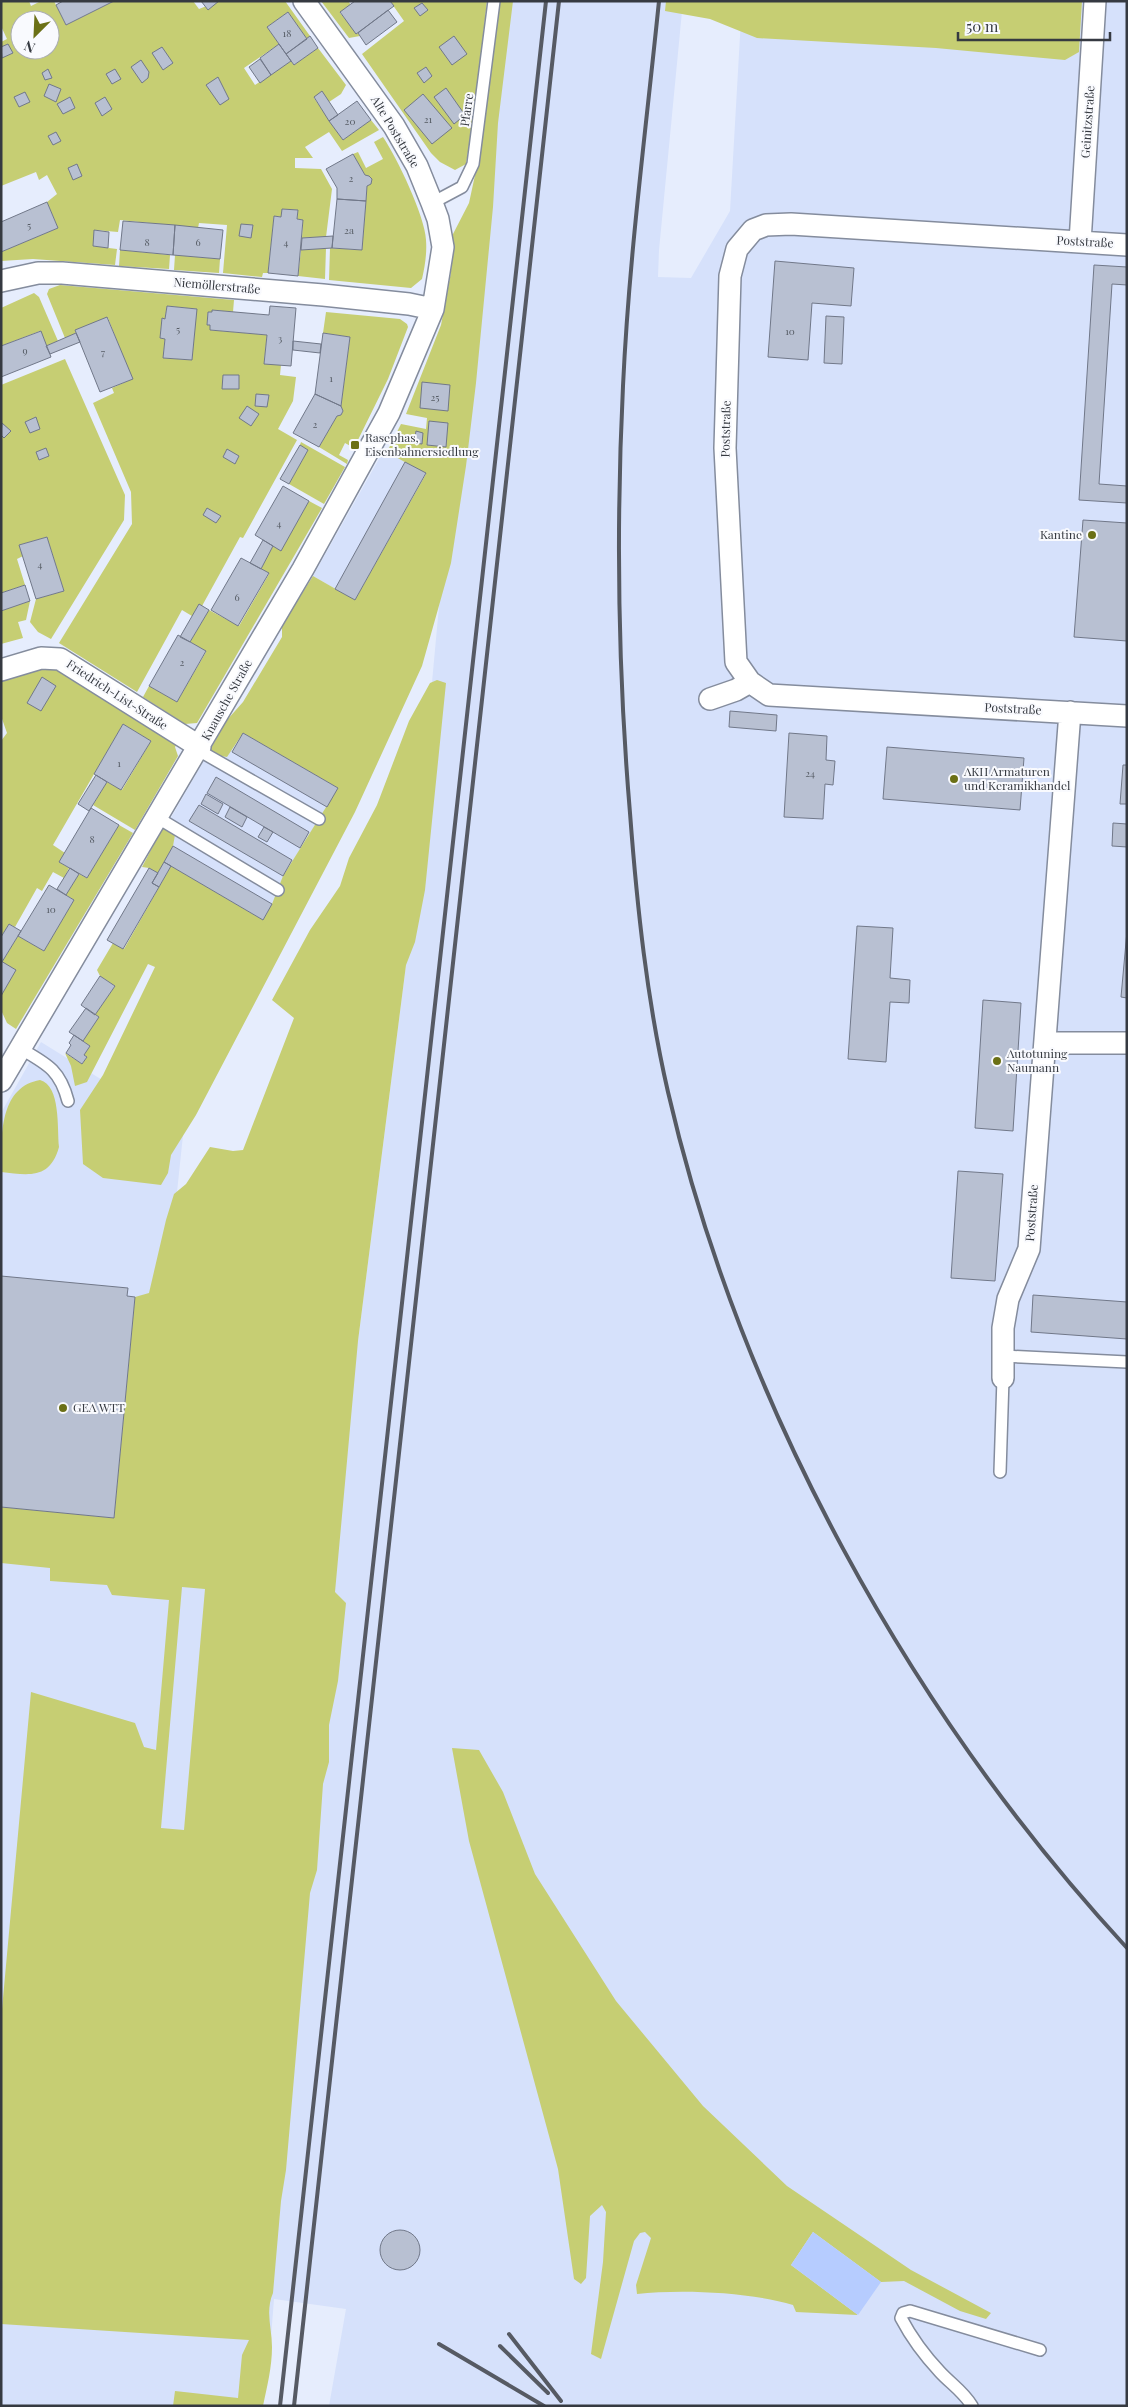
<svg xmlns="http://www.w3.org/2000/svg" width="1128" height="2407" viewBox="0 0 1128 2407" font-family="'Playfair Display',serif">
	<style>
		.built { fill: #d6e1fb }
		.green { fill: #c6ce73; fill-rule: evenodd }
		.water { fill: #b6ccff }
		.building { fill: #b8c0d2; stroke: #717889 }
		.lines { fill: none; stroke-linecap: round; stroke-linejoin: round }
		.lane-casing { stroke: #848c9d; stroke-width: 14 }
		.street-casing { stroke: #848c9d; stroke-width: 24 }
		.lane { stroke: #fff; stroke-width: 11 }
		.street { stroke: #fff; stroke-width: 21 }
		.rail { stroke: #565a63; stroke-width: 4 }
		.poi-dot { fill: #6b7016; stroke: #f9fafe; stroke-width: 2 }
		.labels { text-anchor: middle; stroke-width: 4; stroke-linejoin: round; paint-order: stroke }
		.number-label { font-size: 10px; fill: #565c65 }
		.street-label { font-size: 12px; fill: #363a41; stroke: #f9fafe }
		.poi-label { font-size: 12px; fill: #363a41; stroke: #f9fafe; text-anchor: start }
	</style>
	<rect width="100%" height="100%" fill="#e6edfd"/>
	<path class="built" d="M509 1H683L659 250 658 277 691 278 730 211 742 1H1127V2406H329L346 2309 274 2299 269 2363 262 2406H1V1113L41 1042 178 1127 183 1135 139 1553 358 1341 406 965 459 389Z
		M384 450 426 473 355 600 313 576Z
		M227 720 345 787 266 925 148 858Z"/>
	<path class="green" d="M1 1H29L31 6 41 1H54L66 25 114 1H193L199 9 219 1H285L310 36 307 39 288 12 267 27 279 44 244 68 255 85 291 61 294 65 318 48 346 85 341 94 329 102 322 92 314 98 343 140 371 120 379 130 342 151 329 132 305 147 313 158H295V168L321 169 332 189 326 237 302 238 303 220 297 219 298 210 283 209 281 217 274 216 268 273H263L262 277 223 273 227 225 199 223 198 228 120 220 118 232 95 230 93 246 117 249 115 265 33 259 1 261V252L58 228 47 202 57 194 47 175 39 180 36 172 1 186V42L7 39 1 26ZM20 20H50V50H20Z
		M321 1H348L351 5 340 13 360 36 349 38Z
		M390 1H487L475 106 468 115 473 121 466 164 455 170 440 162 431 153 362 54 404 21Z
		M498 1H513L498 123 493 207 476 383 466 466 451 563 422 666 355 812 196 1115 171 1155 168 1173 161 1185 103 1178 83 1164 80 1110 103 1075 155 967 148 964 87 1082 75 1086 71 1066 65 1053 82 1064 87 1057 84 1055 90 1046 83 1041 99 1017 95 1015 115 986 100 976 97 970 113 943 124 949 171 866 263 920 272 904 283 876 338 788 243 733 227 757 221 756 210 750 227 720 243 702 282 637V625L313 576 355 600 426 474 387 452 401 424 426 429 427 418 406 414 441 325 451 272 453 234 469 203 480 152Z
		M666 1H1082L1079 52 1065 60 936 48 757 38 710 19 665 11Z
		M383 137C397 158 425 216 426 240 427 253 425 266 422 279L411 288 329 280 330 248 362 250 367 186 372 179 365 175 353 154 358 152 366 168 383 159 374 142Z
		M326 248 325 279 298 276 301 250Z
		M120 250 170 255 169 269 119 266Z
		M175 255 220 259 219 273 174 270Z
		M60 285 234 300 233 312 212 310V312H208L207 324 210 325V330L267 335 264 363 281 365 280 375 296 377 293 401 278 429 297 440 243 538 240 537 202 606 192 616 182 610 137 692 59 643 132 524 131 492 93 403 114 393 112 388 132 379 108 318 75 330 76 333 65 338 47 294 49 289ZM167 306 196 309 192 360 163 358 165 339 160 338 162 319H165Z
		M34 293 39 297 58 341 46 346 40 331 1 346V308Z
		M326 312 400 319 407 324 408 327 388 379 354 448 345 443 339 455 348 460 347 464 319 447 337 416 341 415 343 411 341 406 350 337 323 333Z
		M65 359 125 495 124 520 51 639 38 632 30 622 36 599 64 591 47 537 19 545 23 556 17 559 25 585 1 593V385Z
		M301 442 345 467 324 504 289 484 308 450 300 445Z
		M309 501 322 508 197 723 185 724 143 697 149 686 177 702 206 652 190 642 209 610 239 626 269 574 261 569 273 546 281 550Z
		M30 601 26 620 18 622 23 638 1 644V611Z
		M54 665 177 744 175 747 178 756 135 830 93 805 107 782 122 790 151 741 123 724 53 845 65 853 59 862 69 868 64 878 53 872 42 891 37 888 15 927 9 924 2 935 1 741 7 733 1 716V681Z
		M437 680 446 683 425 890 415 942 406 965 358 1341 335 1592 346 1603 338 1681 329 1725V1762L323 1784 317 1870 310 1893 286 2170 281 2201 273 2293C265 2312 272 2328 272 2347 272 2367 267 2387 263 2406H173L175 2391 238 2398 242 2355 249 2340 1 2324V2020L31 1692 135 1723 144 1747 156 1750 169 1600 112 1595 107 1585 50 1581V1568L1 1563V1507L114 1518 135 1297 149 1293 166 1220 174 1194 186 1184 210 1147 233 1151 243 1150 294 1018 272 1000 310 930 340 886 349 858 377 805 409 721 430 683ZM182 1587 205 1589 184 1830 161 1828Z
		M119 825 133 833 16 1029 7 1023 1 1010V996L2 962 18 936 44 951 74 900 66 895 79 874 87 878Z
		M163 827 175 835 173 846 158 873 149 868 142 867Z
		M40 1080C61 1086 57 1128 59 1147 50 1180 28 1175 1 1172 1 1134 0 1087 40 1080Z
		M452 1748 479 1750 503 1792 535 1874 616 2001 703 2106 787 2186 911 2270 991 2313 986 2319 960 2311 904 2281 881 2282 813 2232 791 2265 858 2315 796 2312 793 2305C751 2292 681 2289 637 2294L636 2285 651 2238 645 2232 640 2233 634 2241 601 2359 591 2354 603 2262 606 2212 602 2205 590 2216 586 2278 581 2284 574 2279 558 2169 469 1841Z"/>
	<path class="water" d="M813 2232 881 2282 858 2315 791 2265Z"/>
	<path class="building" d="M63 1H114L66 25 56 5Z
		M201 1H219L208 10Z
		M355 1H390L394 6 356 34 340 12Z
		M422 3 428 10 420 16 414 8Z
		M388 10 397 22 366 45 358 33Z
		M288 12 307 39 286 54 267 27Z
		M310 36 318 48 294 65 286 54Z
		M454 36 467 54 452 65 439 47Z
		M8 44 13 53 2 58 1 47Z
		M279 44 291 61 271 75 260 58Z
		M162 47 173 63 163 70 152 53Z
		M260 59 271 75 260 83 249 67Z
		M141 60 149 72 148 78 142 83 131 67Z
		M426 67 432 76 424 83 417 73Z
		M48 69 52 78 45 80 42 73Z
		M115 69 121 79 112 84 106 74Z
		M218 77 229 99 220 105 206 85Z
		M49 84 61 89 56 102 44 96Z
		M446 88 465 115 454 124 434 97Z
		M322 91 338 115 329 121 314 97Z
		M25 92 30 102 19 107 14 97Z
		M423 94 452 128 432 144 404 110Z
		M70 97 75 108 63 114 57 104Z
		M105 97 112 109 102 116 95 103Z
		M357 101 371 120 343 140 329 121Z
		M56 132 61 141 53 145 48 136Z
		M353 154 365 175 369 176 372 179 371 184 367 186 366 201 337 199V188L326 169Z
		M77 164 82 176 73 180 68 168Z
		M337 199 366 201 362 250 332 248Z
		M47 202 58 228 1 252V222Z
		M282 209 298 210 297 219 303 220 298 276 268 273 274 216 281 217Z
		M123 221 175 225 173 255 120 250Z
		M241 224 253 225 251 238 239 236Z
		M175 225 223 230 220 259 173 255Z
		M94 230 109 232 108 248 93 246Z
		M333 236 332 248 301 250 302 238Z
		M775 261 854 268 851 306 812 303 808 360 768 357Z
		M1094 265 1127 267V285L1112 284 1099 484 1127 486V503L1079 500Z
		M167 306 197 309 192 360 163 358 165 339 160 338 162 318 165 319Z
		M270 306 296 308 291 366 264 364 267 335 210 330V325H207L208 312H212V310L269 315Z
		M826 316 844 317 842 364 824 363Z
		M107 317 133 379 100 392 75 330Z
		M41 331 51 357 1 377V346Z
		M76 333 80 342 50 354 46 346Z
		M323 333 350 337 341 406 315 394Z
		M293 341 321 344 320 353 293 350Z
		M223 375H239V389H222Z
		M422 382 450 385 448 411 420 408Z
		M256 394 269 395 267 407 255 406Z
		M315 394 341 406 343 411 341 415 337 416 319 447 293 433Z
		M247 406 259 414 251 426 239 418Z
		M36 417 40 429 30 433 25 422Z
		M429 421 448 423 446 447 427 445Z
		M2 423 11 431 4 438 1 435Z
		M416 431 423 433 422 444 414 443Z
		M300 445 308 450 289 484 280 479Z
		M46 448 49 456 39 460 36 452Z
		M227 449 239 456 235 464 223 457Z
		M405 462 426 473 355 600 335 589Z
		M283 486 309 501 281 551 255 535Z
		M207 508 221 516 216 523 203 515Z
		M1083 520 1127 523V641L1074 637Z
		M47 537 64 591 36 599 19 545Z
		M263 540 273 546 261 569 250 563Z
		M241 558 269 573 238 626 211 610Z
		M25 585 30 601 1 611V593Z
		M199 604 209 610 190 642 180 637Z
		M178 635 206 651 177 702 149 686Z
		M42 677 56 686 41 711 27 703Z
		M730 711 777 715 776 731 729 727Z
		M123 724 151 741 121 790 94 774Z
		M243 733 338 788 327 807 232 752Z
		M789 733 827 736 826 760 835 761 833 785 825 784 823 819 784 817Z
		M887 747 1024 758 1020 810 883 799Z
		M1123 765H1127V804H1120Z
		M96 775 107 782 89 811 78 804Z
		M216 777 309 832 300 848 207 793Z
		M206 794 223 804 218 814 201 804Z
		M199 805 292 860 283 876 189 821Z
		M230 807 247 817 242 827 225 817Z
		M91 808 119 825 87 878 59 862Z
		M1113 823 1127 824V847L1112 846Z
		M264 827 273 832 267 842 258 837Z
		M173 846 272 904 263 920 164 862Z
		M164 862 171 866 159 887 152 883Z
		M70 868 79 874 66 895 57 889Z
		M149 868 158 873 152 883 159 887 123 949 107 940Z
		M49 885 74 900 44 951 18 936Z
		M9 924 21 931 2 962 1 937Z
		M857 926 893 928 890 978 910 980 909 1003 890 1002 886 1062 848 1059Z
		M1127 931V998L1121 997Z
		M1 961 16 970 1 996Z
		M100 976 115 986 95 1015 81 1005Z
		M983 1000 1021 1003 1013 1131 975 1128Z
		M86 1008 99 1017 83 1041 69 1032Z
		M74 1035 90 1046 84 1055 87 1057 82 1064 66 1053 71 1045 69 1043Z
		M958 1171 1003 1174 995 1281 951 1278Z
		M1 1276 128 1288 127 1296 135 1297 114 1518 1 1507Z
		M1033 1295 1127 1302V1339L1031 1332Z
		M380 2250a20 20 0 1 1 40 0a20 20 0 1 1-40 0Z"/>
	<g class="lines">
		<defs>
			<path id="lane" d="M432 203 462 187 473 164 494 1
				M198 750 319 819
				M158 818 278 890
				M21 1049C47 1064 60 1070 68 1101
				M1003 1356 1127 1362
				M1000 1472 1003 1378
				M972 2406C964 2392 950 2383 940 2372 925 2356 911 2337 901 2318L903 2313 910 2311 1040 2350"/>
			<path id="street" d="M1080 242 1095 1
				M1127 245 791 224 766 225 753 230 737 249 730 276 725 448 736 662 750 682 769 695 1127 716
				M1 281 38 273H62L323 295 409 304 433 309
				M1 670 41 658 60 659 200 747
				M710 699 736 690 750 682
				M1045 1043H1127
				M1 1081 303 569 389 413 433 309 443 247 438 219 432 203 417 166 394 126 304 1
				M1003 1378V1328L1008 1299 1029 1249 1070 712"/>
		</defs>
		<use href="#lane" class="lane-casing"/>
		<use href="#street" class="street-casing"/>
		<use href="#lane" class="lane"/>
		<use href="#street" class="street"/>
		<path class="rail" d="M659 1C646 129 629 257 623 386 616 528 618 671 630 813 637 906 647 1001 668 1092 740 1404 910 1713 1127 1948
			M509 2334 561 2401
			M439 2344 544 2406
			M500 2346 548 2393
			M280 2406 546 1
			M294 2406 559 1"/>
	</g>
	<g class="poi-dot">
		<rect x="350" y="440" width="10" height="10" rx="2.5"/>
		<circle cx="1092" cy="535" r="5"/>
		<circle cx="954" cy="779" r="5"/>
		<circle cx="997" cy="1061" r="5"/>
		<circle cx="63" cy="1408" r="5"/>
	</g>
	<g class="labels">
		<g class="number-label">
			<text x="287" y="37">18</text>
			<text x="428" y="123">21</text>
			<text x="350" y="125">20</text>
			<text x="351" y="182">2</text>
			<text x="29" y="229">5</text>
			<text x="349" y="234">2a</text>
			<text x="147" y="246">8</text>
			<text x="198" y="246">6</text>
			<text x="286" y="246">4</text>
			<text x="178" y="333">5</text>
			<text x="790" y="335">10</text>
			<text x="280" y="342">3</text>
			<text x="25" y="354">9</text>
			<text x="103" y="356">7</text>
			<text x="331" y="382">1</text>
			<text x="435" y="401">25</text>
			<text x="315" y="428">2</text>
			<text x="279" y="527">4</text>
			<text x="40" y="568">4</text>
			<text x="237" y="601">6</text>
			<text x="182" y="666">2</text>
			<text x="119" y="767">1</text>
			<text x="810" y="777">24</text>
			<text x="92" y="843">8</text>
			<text x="51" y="913">10</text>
		</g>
		<g class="street-label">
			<text transform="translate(467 110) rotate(-82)" y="4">Pfarre</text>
			<text transform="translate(1088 122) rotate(-86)" y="4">Geinitzstraße</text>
			<text transform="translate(395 132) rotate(59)" y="4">Alte Poststraße</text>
			<text transform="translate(1085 242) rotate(3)" y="4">Poststraße</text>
			<text transform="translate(217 286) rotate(5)" y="4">Niemöllerstraße</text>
			<text transform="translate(726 429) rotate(-89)" y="4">Poststraße</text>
			<text transform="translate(117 695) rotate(33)" y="4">Friedrich-List-Straße</text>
			<text transform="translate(227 700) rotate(-61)" y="4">Knausche Straße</text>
			<text transform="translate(1013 709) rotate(3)" y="4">Poststraße</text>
			<text transform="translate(1032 1213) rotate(-86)" y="4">Poststraße</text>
		</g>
		<g class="poi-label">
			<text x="365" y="442">Rasephas,<tspan x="365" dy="14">Eisenbahnersiedlung</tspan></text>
			<text x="1082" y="539" text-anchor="end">Kantine</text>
			<text x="964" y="776">AKH Armaturen<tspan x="964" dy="14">und Keramikhandel</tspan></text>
			<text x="1007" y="1058">Autotuning<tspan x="1007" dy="14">Naumann</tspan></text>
			<text x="73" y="1412">GEA WTT</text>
		</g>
	</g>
	<rect width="1128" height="2407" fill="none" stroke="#363a41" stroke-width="5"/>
	<g transform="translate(35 35) rotate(204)"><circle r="24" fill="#f9fafe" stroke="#abadb2"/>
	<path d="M0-4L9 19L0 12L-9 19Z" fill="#6b7016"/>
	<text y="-8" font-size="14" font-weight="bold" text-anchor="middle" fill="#363a41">N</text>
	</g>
	<path d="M958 32v8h152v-8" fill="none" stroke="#363a41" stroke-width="2.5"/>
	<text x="966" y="32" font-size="15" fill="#363a41" stroke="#f9fafe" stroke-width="4" paint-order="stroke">50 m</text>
</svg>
